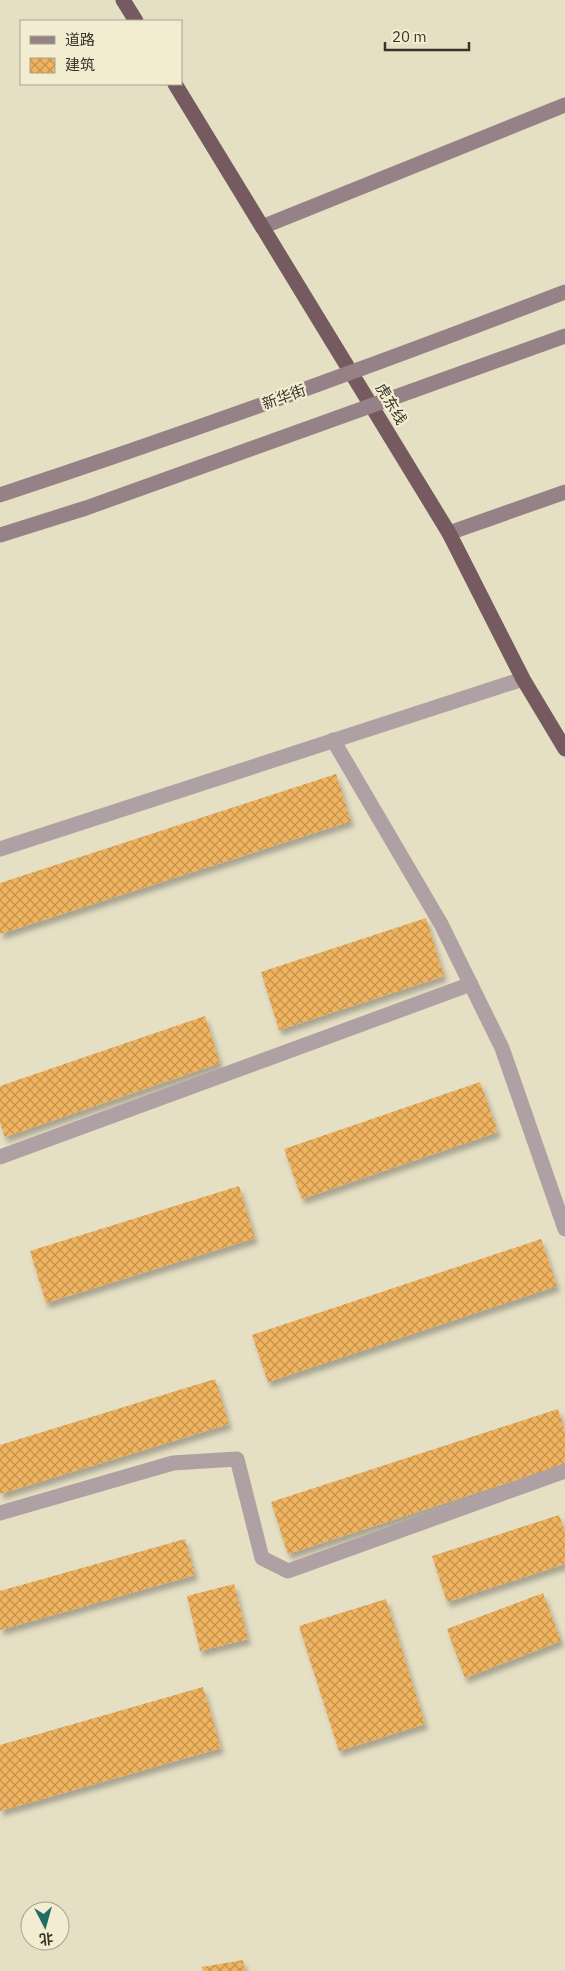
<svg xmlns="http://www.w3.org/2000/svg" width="565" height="1971" viewBox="0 0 565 1971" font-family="'IBM Plex Sans','Noto Sans SC',sans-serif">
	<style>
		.building { fill: url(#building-cross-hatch); filter: url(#shadow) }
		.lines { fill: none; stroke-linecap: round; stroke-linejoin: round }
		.lane { stroke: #aea0a3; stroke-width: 15 }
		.secondary { stroke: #968286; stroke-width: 15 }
		.highway { stroke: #755a5f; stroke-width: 15 }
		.secondary-bridge { stroke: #968286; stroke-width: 15 }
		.labels { text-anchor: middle; stroke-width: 4.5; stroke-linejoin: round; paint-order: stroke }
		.street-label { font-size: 15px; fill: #37352b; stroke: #f2ecd1 }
	</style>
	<defs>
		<pattern id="building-cross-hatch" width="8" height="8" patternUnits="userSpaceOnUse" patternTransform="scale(1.25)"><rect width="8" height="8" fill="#f0b35f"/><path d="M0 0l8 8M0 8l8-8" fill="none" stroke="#c3924f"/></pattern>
		<filter id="shadow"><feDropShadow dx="3" dy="5.5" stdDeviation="2.5" flood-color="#0004"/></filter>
	</defs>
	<rect width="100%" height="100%" fill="#e5dfc4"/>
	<path class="building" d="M336 774 351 821 0 934V883Z
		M426 918 444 976 279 1030 261 972Z
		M205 1016 220 1063 5 1137 0 1123V1086Z
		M480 1082 498 1132 302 1199 284 1149Z
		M239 1186 255 1238 46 1303 30 1251Z
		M541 1239 557 1286 268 1382 252 1335Z
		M215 1379 229 1424 0 1494V1445Z
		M558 1409 565 1432V1464L288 1554 271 1502Z
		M559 1515 565 1533V1564L447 1602 432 1556Z
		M185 1539 195 1575 0 1630V1591Z
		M234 1584 248 1639 200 1651 187 1596Z
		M543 1593 561 1641 465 1678 447 1629Z
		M386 1599 425 1724 339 1751 299 1626Z
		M203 1687 221 1748 0 1811V1745Z
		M243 1960 245 1971H203L202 1967Z"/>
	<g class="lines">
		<path class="lane" d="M333 740 441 924 502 1048 565 1229
			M0 849 523 679
			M0 1157 471 984
			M0 1513 173 1463 237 1459 262 1558 288 1571 565 1471"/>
		<path class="secondary" d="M262 227 565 105
			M449 533 565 492"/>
		<path class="highway" d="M123 0 136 21
			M175 84 449 533 523 679 565 749"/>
		<path class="secondary-bridge" d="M0 495C190 432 378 364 565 292
			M0 535 86 508 565 336"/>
	</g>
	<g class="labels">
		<g class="street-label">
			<text transform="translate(284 397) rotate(-20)" y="5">新华街</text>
			<text transform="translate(391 404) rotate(59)" y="5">虎东线</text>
		</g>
	</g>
	<rect x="20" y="20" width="162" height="65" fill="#f2ecd1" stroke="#a7a38f"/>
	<rect x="30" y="36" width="25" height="8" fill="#968286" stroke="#a7a38f"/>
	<text x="65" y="45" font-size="15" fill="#37352b">道路</text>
	<rect x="30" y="58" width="25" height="15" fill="url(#building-cross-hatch)" stroke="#a7a38f"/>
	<text x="65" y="70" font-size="15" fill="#37352b">建筑</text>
	<g transform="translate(45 1926) rotate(174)"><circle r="24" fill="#f2ecd1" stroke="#a7a38f"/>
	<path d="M0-4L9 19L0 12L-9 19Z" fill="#226b63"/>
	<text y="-8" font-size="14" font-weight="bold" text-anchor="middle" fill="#37352b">北</text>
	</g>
	<path d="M385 42v8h84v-8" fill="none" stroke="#37352b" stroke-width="2.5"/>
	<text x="392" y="42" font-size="15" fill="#37352b" stroke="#f2ecd1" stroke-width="4" paint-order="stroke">20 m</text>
</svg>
